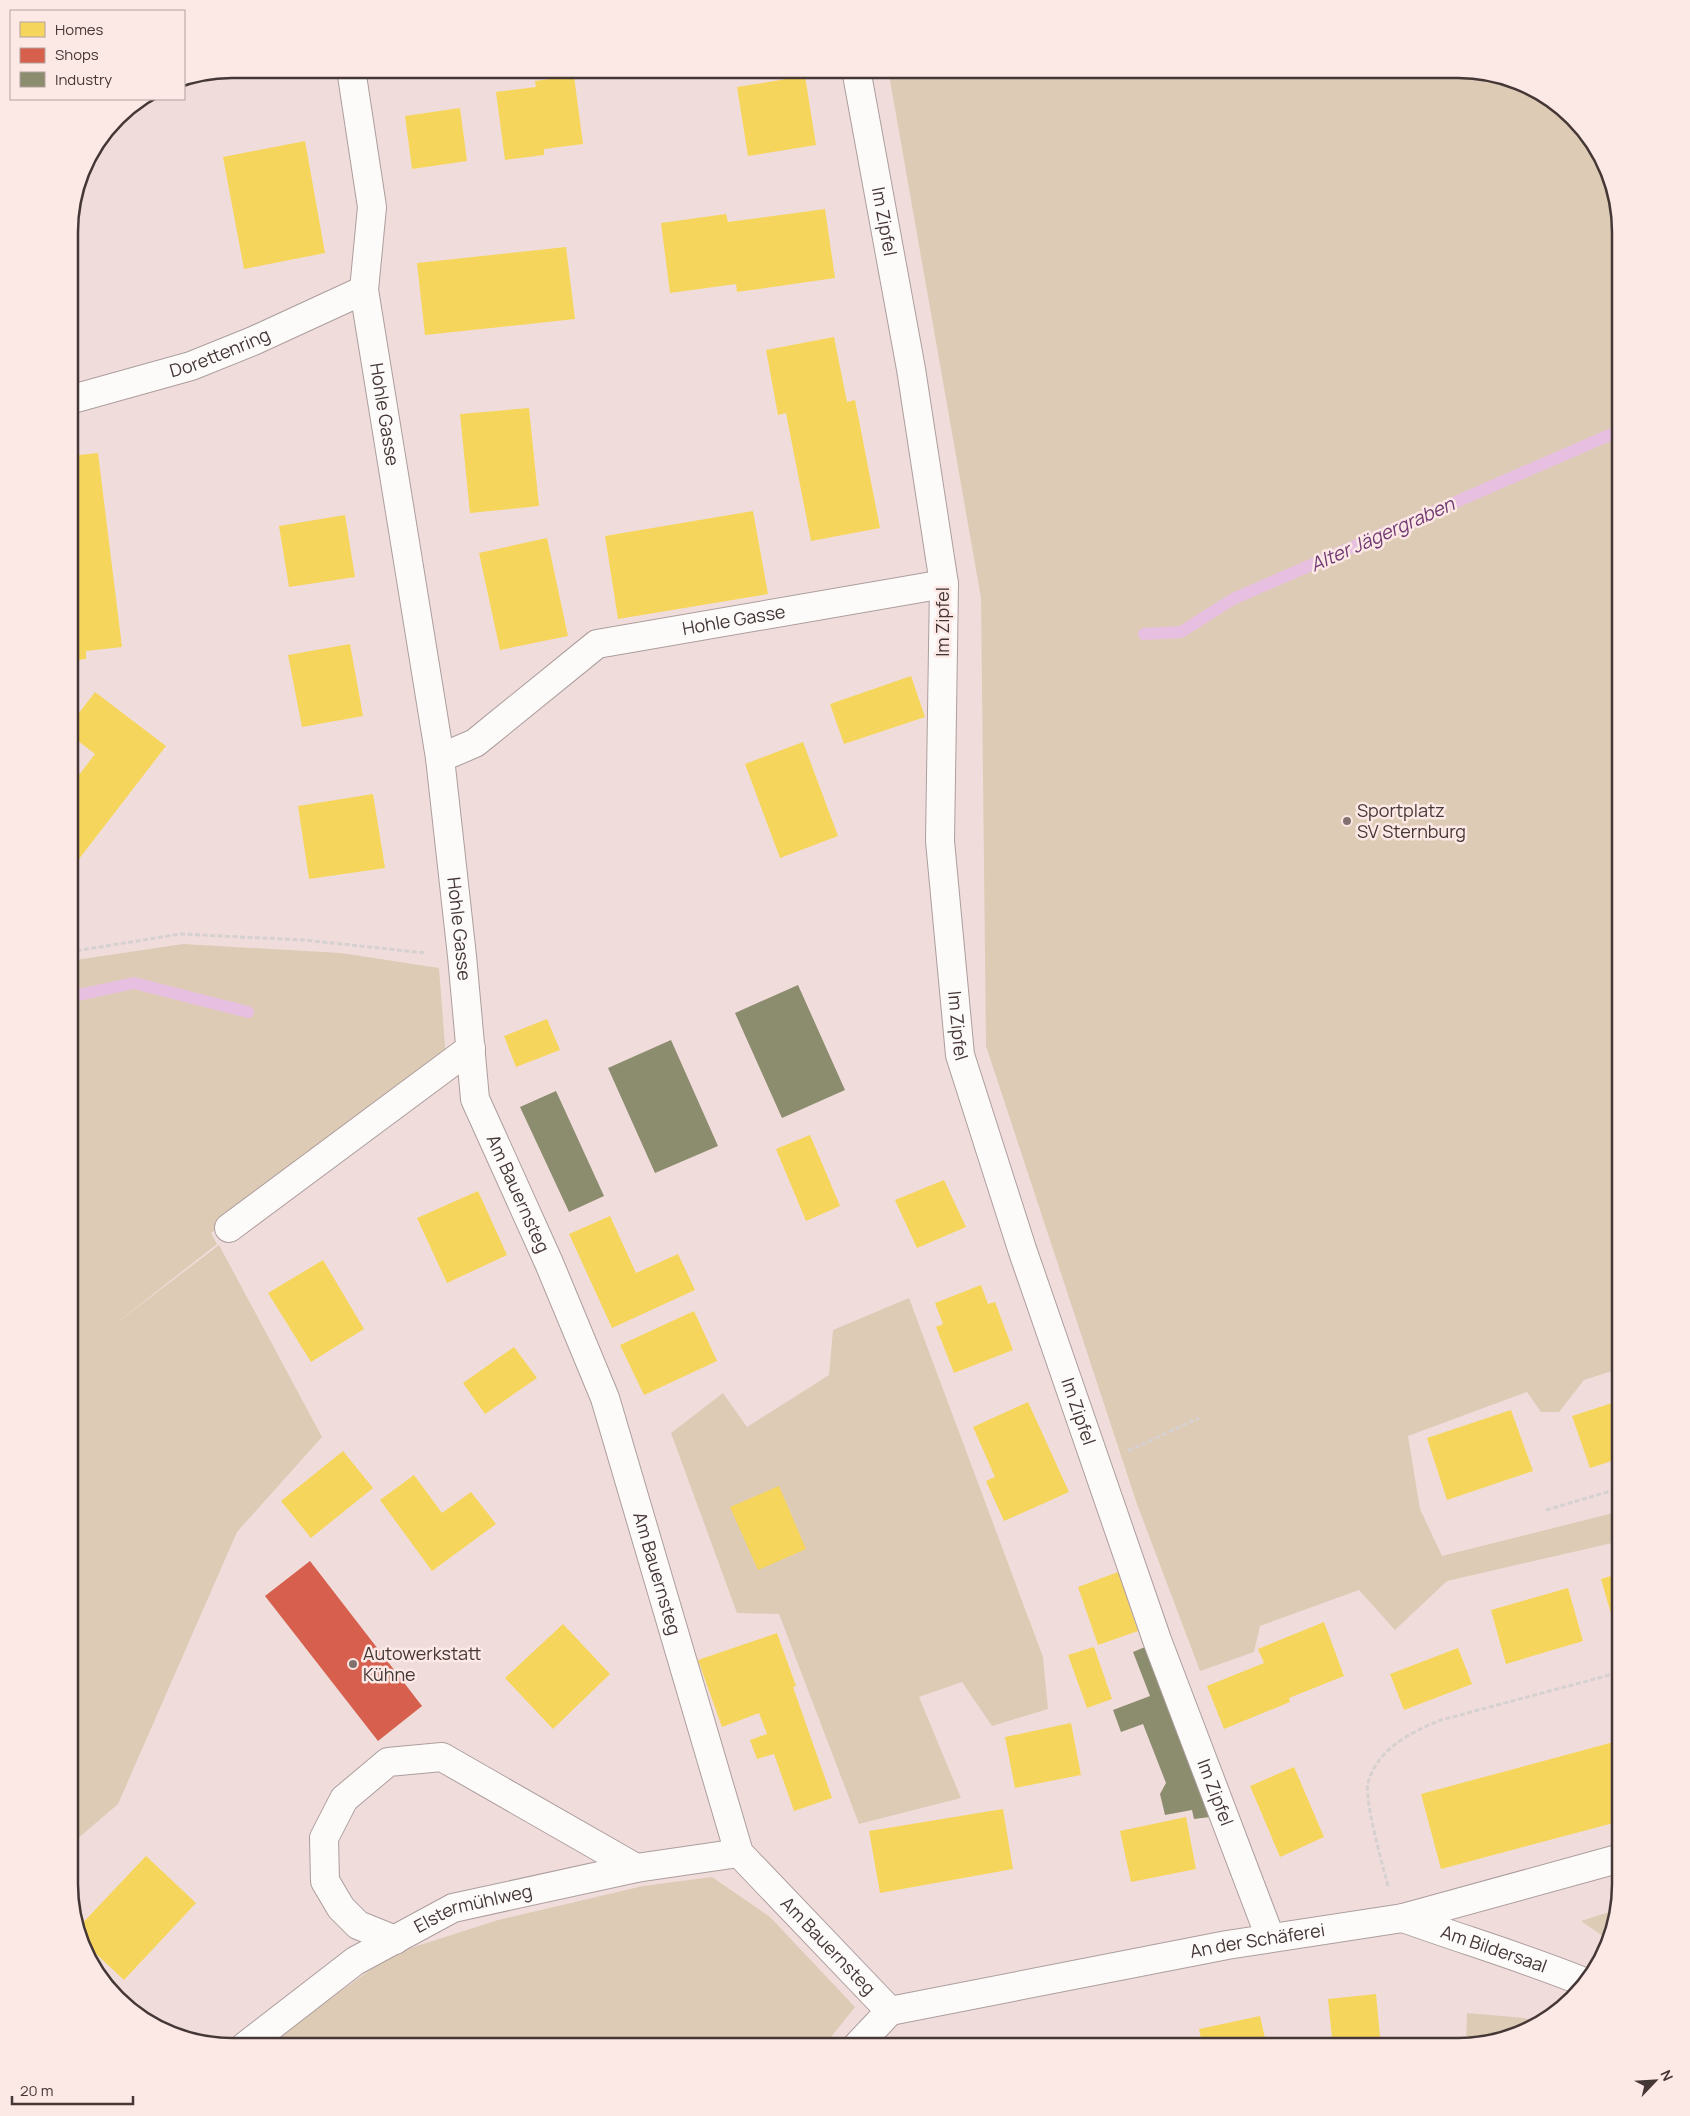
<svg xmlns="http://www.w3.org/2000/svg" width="1690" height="2116" viewBox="0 0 1690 2116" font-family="Manrope,sans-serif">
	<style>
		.green { fill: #ddcbb5 }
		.homes { fill: #f6d55c }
		.shops { fill: #d6604d }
		.industry { fill: #8c8c6e }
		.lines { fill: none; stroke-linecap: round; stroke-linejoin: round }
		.stream { stroke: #e7c0e1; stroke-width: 12 }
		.minor-casing { stroke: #ac9e9d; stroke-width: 30 }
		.path { stroke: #d6d1d0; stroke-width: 3; stroke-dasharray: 5 2.5; stroke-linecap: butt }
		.minor { stroke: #fdfafa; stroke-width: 28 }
		.poi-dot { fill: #807170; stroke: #fce8e5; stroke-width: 2 }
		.labels { text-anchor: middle; stroke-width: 5; stroke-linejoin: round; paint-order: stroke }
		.street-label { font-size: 18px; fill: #443736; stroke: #fce8e5 }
		.poi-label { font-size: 18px; fill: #443736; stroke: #fce8e5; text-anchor: start }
		.water-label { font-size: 19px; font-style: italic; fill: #713973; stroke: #fce8e5 }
		.rim { fill: none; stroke: #443736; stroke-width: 2.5 }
	</style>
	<rect width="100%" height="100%" fill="#f0dddb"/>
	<path class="green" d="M888 69H1469L1540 90 1594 141 1613 179 1621 231V1368L1584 1380 1559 1412H1541L1527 1392 1408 1436 1420 1509 1442 1556 1621 1511V1541L1447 1581 1395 1630 1359 1590 1260 1626 1254 1652 1200 1671 1137 1504 986 1046 981 598Z
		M183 944 341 953 439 968 446 1058 211 1233 217 1244 110 1328 219 1245 322 1437 237 1532 118 1804 69 1846V961Z
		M909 1298 1043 1657 1048 1709 992 1726 962 1682 919 1697 961 1798 859 1824 779 1614 737 1613 671 1433 723 1393 747 1427 829 1375 833 1330Z
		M712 1877 770 1917 855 2007 823 2047H264L392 1954 498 1920 643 1886Z
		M1615 1910 1607 1939 1581 1921Z
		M1467 2013 1525 2018 1541 2024 1511 2039 1466 2046Z"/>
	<path class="homes" d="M574 76 583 144 544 149V155L505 160 496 92 536 87 535 81Z
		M805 76 816 145 748 156 737 87Z
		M460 108 467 161 412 169 405 116Z
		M305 141 325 253 244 269 223 157Z
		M825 209 835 278 737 292 736 284 670 293 661 223 726 214 728 222Z
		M566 247 575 319 425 335 417 263Z
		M834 337 847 402 855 400 880 528 811 541 786 413 778 415 766 350Z
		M529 408 539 506 470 513 460 414Z
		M98 453 122 647 86 651V659L69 661V456Z
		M753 511 768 594 618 619 605 536Z
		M345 515 355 577 289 587 279 526Z
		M547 538 568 636 500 650 479 553Z
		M350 644 363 716 302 727 288 655Z
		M911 676 925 717 844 744 830 704Z
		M95 692 166 746 69 872V788L95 754 69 734V726Z
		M803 742 838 836 780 858 745 764Z
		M373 794 385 868 309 879 298 806Z
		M547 1019 560 1050 516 1067 504 1036Z
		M810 1135 840 1206 806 1221 776 1149Z
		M944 1180 966 1227 917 1248 895 1200Z
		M478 1191 507 1255 447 1283 417 1218Z
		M610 1216 636 1273 678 1254 695 1290 612 1328 569 1234Z
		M323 1260 364 1329 311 1362 268 1293Z
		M981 1285 988 1304 995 1302 1013 1350 954 1373 936 1327 943 1324 935 1303Z
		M694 1311 717 1361 644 1395 620 1345Z
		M514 1347 537 1378 485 1414 463 1383Z
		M1621 1400V1458L1590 1468 1572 1416Z
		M1028 1402 1069 1492 1004 1521 986 1481 995 1477 973 1427Z
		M1511 1410 1533 1471 1447 1500 1427 1438Z
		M343 1451 373 1488 311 1538 281 1501Z
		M414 1475 442 1513 471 1492 496 1524 432 1571 380 1500Z
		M779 1486 806 1549 758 1570 730 1507Z
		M1118 1572 1138 1631 1098 1645 1078 1587Z
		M1621 1573V1629L1616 1631 1601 1579Z
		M1568 1588 1583 1641 1506 1664 1491 1610Z
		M1324 1622 1344 1676 1289 1698 1290 1702 1224 1729 1207 1686 1264 1663 1258 1649Z
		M563 1624 610 1674 553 1729 505 1678Z
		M777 1633 796 1686 793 1687 832 1798 794 1811 774 1754 757 1759 750 1740 767 1734 759 1713 722 1727 698 1660Z
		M1094 1647 1112 1699 1087 1708 1068 1655Z
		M1458 1648 1472 1684 1404 1710 1390 1674Z
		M1071 1723 1081 1775 1015 1788 1005 1737Z
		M1621 1740V1821L1441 1869 1421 1794Z
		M1294 1767 1324 1837 1280 1857 1250 1786Z
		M1003 1809 1013 1869 880 1893 869 1831Z
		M1186 1817 1196 1869 1131 1882 1120 1831Z
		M146 1856 196 1903 124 1980 77 1936 76 1930Z
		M1376 1994 1381 2047H1333L1328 1999Z
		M1260 2016 1267 2047H1203L1199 2029Z
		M1156 2038 1158 2047H1118V2046Z"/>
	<path class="shops" d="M310 1561 422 1706 378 1741 265 1596Z"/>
	<path class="industry" d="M798 985 845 1090 782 1118 735 1013Z
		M671 1040 718 1146 655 1173 608 1068Z
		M556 1091 604 1196 569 1212 520 1107Z
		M1145 1647 1210 1817 1194 1819 1192 1810 1165 1815 1160 1794 1166 1783 1143 1724 1121 1732 1113 1710 1150 1696 1133 1652Z"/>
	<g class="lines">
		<path class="stream" d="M1144 634 1181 632 1233 599 1621 430
			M69 997 134 983 248 1012"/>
		<defs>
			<g id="minor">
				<path id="s1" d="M351 69 372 207 364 290 440 758 462 956 475 1099 549 1263 605 1398 739 1853 890 2011"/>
				<path id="s2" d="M856 69 911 369 944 584 940 841 960 1055 1022 1249 1157 1640 1270 1937"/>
				<path id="s3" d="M69 400 191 366 253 341 364 290"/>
				<path id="s4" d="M440 758 475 743 597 644 944 584"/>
				<path d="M229 1228 471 1048"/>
				<path id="s5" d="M1403 1918C1464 1940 1525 1958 1584 1982"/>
				<path d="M395 1940 358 1925 341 1908 325 1881 324 1838 344 1799 388 1762 442 1757 636 1868"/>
				<path id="s6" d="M890 2011 1227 1945 1403 1918 1621 1858"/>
				<path id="s7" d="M244 2047 355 1961 453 1908 636 1868 739 1853"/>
				<path d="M856 2047 890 2011"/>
			</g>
		</defs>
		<use href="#minor" class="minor-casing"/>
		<path class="path" d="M69 952 180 934 304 940 426 953
			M1128 1451 1199 1418
			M1546 1510 1621 1488
			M1388 1886C1383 1867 1364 1799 1368 1783 1377 1749 1411 1732 1441 1720L1621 1672"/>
		<use href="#minor" class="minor"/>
	</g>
	<g class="poi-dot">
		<circle cx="1347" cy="821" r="5"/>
		<circle cx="353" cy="1664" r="5"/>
	</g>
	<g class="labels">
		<g class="street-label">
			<text dy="6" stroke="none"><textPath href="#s2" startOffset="155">Im Zipfel</textPath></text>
			<text dy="6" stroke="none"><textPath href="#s3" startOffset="158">Dorettenring</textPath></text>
			<text dy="6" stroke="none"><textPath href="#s1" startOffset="349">Hohle Gasse</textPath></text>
			<text dy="6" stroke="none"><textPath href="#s4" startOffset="334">Hohle Gasse</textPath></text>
			<text transform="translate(943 622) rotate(-90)" y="6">Im Zipfel</text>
			<text dy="6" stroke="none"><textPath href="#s1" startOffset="869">Hohle Gasse</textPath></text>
			<text dy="6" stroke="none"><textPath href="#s2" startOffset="965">Im Zipfel</textPath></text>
			<text dy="6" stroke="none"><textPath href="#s1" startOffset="1144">Am Bauernsteg</textPath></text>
			<text dy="6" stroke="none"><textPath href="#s2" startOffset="1370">Im Zipfel</textPath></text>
			<text dy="6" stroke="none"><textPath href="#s1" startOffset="1549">Am Bauernsteg</textPath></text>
			<text dy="6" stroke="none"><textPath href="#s2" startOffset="1775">Im Zipfel</textPath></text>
			<text dy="6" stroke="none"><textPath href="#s7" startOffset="271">Elstermühlweg</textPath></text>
			<text dy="6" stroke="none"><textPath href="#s6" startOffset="374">An der Schäferei</textPath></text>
			<text dy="6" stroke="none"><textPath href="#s1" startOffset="1969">Am Bauernsteg</textPath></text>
			<text dy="6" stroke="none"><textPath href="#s5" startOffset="96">Am Bildersaal</textPath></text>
		</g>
		<g class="poi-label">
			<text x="1357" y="817">Sportplatz<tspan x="1357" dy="21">SV Sternburg</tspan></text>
			<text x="363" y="1660">Autowerkstatt<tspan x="363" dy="21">Kühne</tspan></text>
		</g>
		<g class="water-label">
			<text transform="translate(1382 534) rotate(-24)" y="7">Alter Jägergraben</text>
		</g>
	</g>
	<path d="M0 0H1690V2116H0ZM232 78H1458A154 154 0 0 1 1612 232V1884A154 154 0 0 1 1458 2038H232A154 154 0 0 1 78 1884V232A154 154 0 0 1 232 78Z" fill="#fce8e5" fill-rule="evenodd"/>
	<path class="rim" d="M232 78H1458A154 154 0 0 1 1612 232V1884A154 154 0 0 1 1458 2038H232A154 154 0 0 1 78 1884V232A154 154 0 0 1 232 78Z"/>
	<rect x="10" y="10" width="175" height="90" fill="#fce8e5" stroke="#b2a19f"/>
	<rect x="20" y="22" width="25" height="15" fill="#f6d55c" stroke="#b2a19f"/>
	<text x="55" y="35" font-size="15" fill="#443736">Homes</text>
	<rect x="20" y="48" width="25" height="15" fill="#d6604d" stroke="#b2a19f"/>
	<text x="55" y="60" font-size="15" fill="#443736">Shops</text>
	<rect x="20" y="72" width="25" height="15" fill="#8c8c6e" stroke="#b2a19f"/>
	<text x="55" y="85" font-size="15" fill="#443736">Industry</text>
	<g transform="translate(1655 2081) rotate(65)" stroke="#fce8e5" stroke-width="4" paint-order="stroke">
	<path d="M0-4L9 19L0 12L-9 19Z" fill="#443736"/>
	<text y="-8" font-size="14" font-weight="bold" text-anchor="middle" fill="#443736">N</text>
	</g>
	<path d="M12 2096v8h121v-8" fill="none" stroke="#443736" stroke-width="2.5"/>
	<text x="20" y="2096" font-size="15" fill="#443736" stroke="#fce8e5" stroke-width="4" paint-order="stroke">20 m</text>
</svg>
